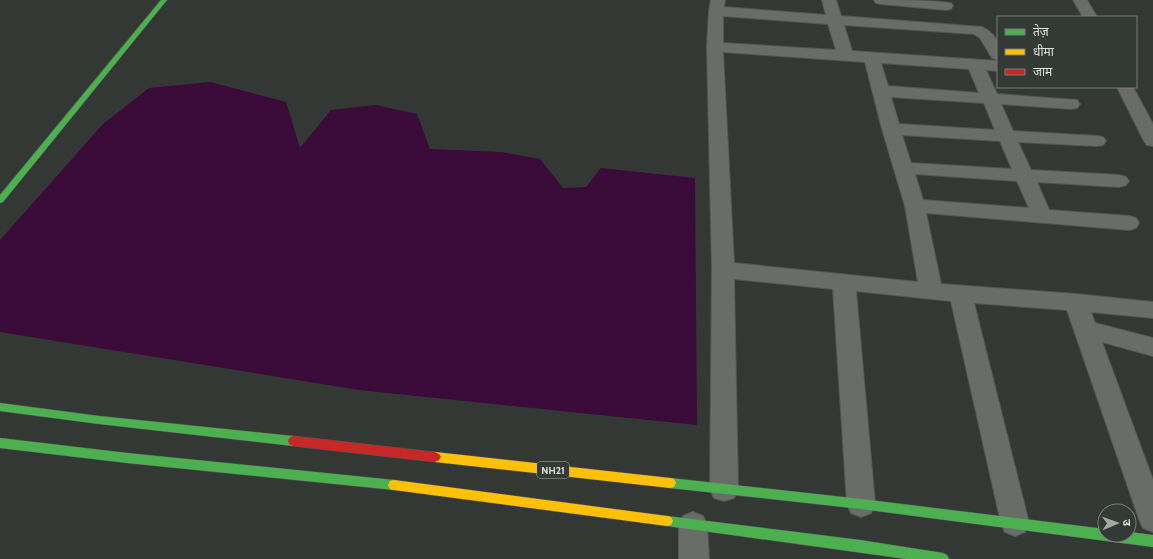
<svg xmlns="http://www.w3.org/2000/svg" width="1153" height="559" viewBox="0 0 1153 559" font-family="Cabin,'Noto Sans Devanagari',sans-serif">
	<style>
		.water { fill: #3a0a38 }
		.lines { fill: none; stroke-linecap: round; stroke-linejoin: round }
		.street-casing { stroke: #535754; stroke-width: 2 }
		.fast-casing { stroke: #535754; stroke-width: 1 }
		.slow-casing { stroke: #535754; stroke-width: 1 }
		.jam-casing { stroke: #535754; stroke-width: 1 }
		.street { fill: #6a6c6a; fill-rule: evenodd }
		.fast { fill: #4caf50; fill-rule: evenodd }
		.slow { fill: #ffc107; fill-rule: evenodd }
		.jam { fill: #c62828; fill-rule: evenodd }
		.labels { text-anchor: middle; stroke-width: 4; stroke-linejoin: round; paint-order: stroke }
		.shield { fill: #333934; stroke: #acb1ad; stroke-width: 1 }
		.shield-label { font-size: 10px; font-weight: bold; fill: #e0e4e1 }
	</style>
	<rect width="100%" height="100%" fill="#343835"/>
	<path class="water" d="M210 82 286 102 300 148 331 110 376 105 417 114 430 149 501 152 540 159 563 188 586 187 601 168 695 178 697 425 359 390 0 332V240L103 124 149 88Z"/>
	<g class="lines">
		<defs>
			<path id="street" d="M711 0H725L724 7 826 15 822 0H836L841 16 982 27C999 36 998 42 998 60L992 58 980 38 974 34 844 25 852 51 998 61V71L986 70 997 94 1077 100 1080 104 1077 108 1071 109 1001 104 1013 131 1097 136 1103 137 1106 141 1103 145 1097 146 1018 142 1031 170 1119 175 1126 177 1129 181 1126 185 1119 187 1037 182 1049 210 1129 216 1136 218 1139 223 1136 228 1129 230 926 213 941 284 1076 294 1153 302V318L1091 312 1095 323 1153 338V356L1102 342 1153 480V532L1143 528 1139 519 1067 310 974 303 1029 523 1025 532 1015 536 1005 532 1001 523 951 301 856 291 875 504 871 513 861 517 851 513 847 504 833 289 734 279 738 489 734 498 724 501 714 498 710 489 712 270 707 47 709 11ZM723 16 828 24 836 50 723 43ZM723 52 865 62 882 129 905 206 918 282 734 263ZM881 63 969 69 979 93 888 86ZM891 97 984 103 995 130 899 124ZM902 135 1000 141 1012 169 911 163ZM915 174 1017 181 1029 208 923 200Z
				M874 0C899 0 927 0 951 3L953 6 951 9 946 10 881 4 876 3Z
				M1073 0H1087L1097 17H1083Z
				M1117 87H1133L1153 124V146L1147 145 1144 141Z
				M693 512 703 516 707 525 709 559H679V525L683 516Z"/>
			<path id="fast" d="M161 0H167L3 202 0 203V195Z
				M0 403 99 416 293 436 297 438 298 441 297 444 293 446 99 424 0 411Z
				M0 438 127 453 394 480 398 481 400 485 398 489 394 490 127 463 0 448Z
				M670 478 861 499 1105 529V535H1129V532L1153 535V547L861 509 670 488 666 487 664 483 666 479Z
				M667 516 860 540 943 553 947 555 949 559H906L667 526 663 525 661 521 663 517Z"/>
			<path id="slow" d="M435 452 670 478 674 479 676 483 674 487 670 488 435 462 431 460 429 457 431 454Z
				M394 480 667 516 671 517 673 521 671 525 667 526 394 490 390 489 388 485 390 481Z"/>
			<path id="jam" d="M293 436 435 452 439 454 441 457 439 460 435 462 293 446 289 444 288 441 289 438Z"/>
		</defs>
		<use href="#street" class="street-casing"/>
		<use href="#fast" class="fast-casing"/>
		<use href="#slow" class="slow-casing"/>
		<use href="#jam" class="jam-casing"/>
		<use href="#street" class="street"/>
		<use href="#fast" class="fast"/>
		<use href="#slow" class="slow"/>
		<use href="#jam" class="jam"/>
	</g>
	<g class="labels">
		<rect class="shield" x="537" y="462" width="32" height="16" rx="3"/>
		<g class="shield-label">
			<text x="553" y="474">NH21</text>
		</g>
	</g>
	<rect x="997" y="16" width="140" height="72" fill="#333934" stroke="#787d79"/>
	<rect x="1005" y="29" width="20" height="6" fill="#4caf50" stroke="#787d79"/>
	<text x="1033" y="36" font-size="12" fill="#e0e4e1">तेज़</text>
	<rect x="1005" y="49" width="20" height="6" fill="#ffc107" stroke="#787d79"/>
	<text x="1033" y="56" font-size="12" fill="#e0e4e1">धीमा</text>
	<rect x="1005" y="69" width="20" height="6" fill="#c62828" stroke="#787d79"/>
	<text x="1033" y="76" font-size="12" fill="#e0e4e1">जाम</text>
	<g transform="translate(1117 523) rotate(88)"><circle r="19" fill="#333934" stroke="#787d79"/>
	<path d="M0-3L7 15L0 10L-7 15Z" fill="#a4a8a5"/>
	<text y="-6" font-size="11" font-weight="bold" text-anchor="middle" fill="#e0e4e1">उ</text>
	</g>
</svg>
